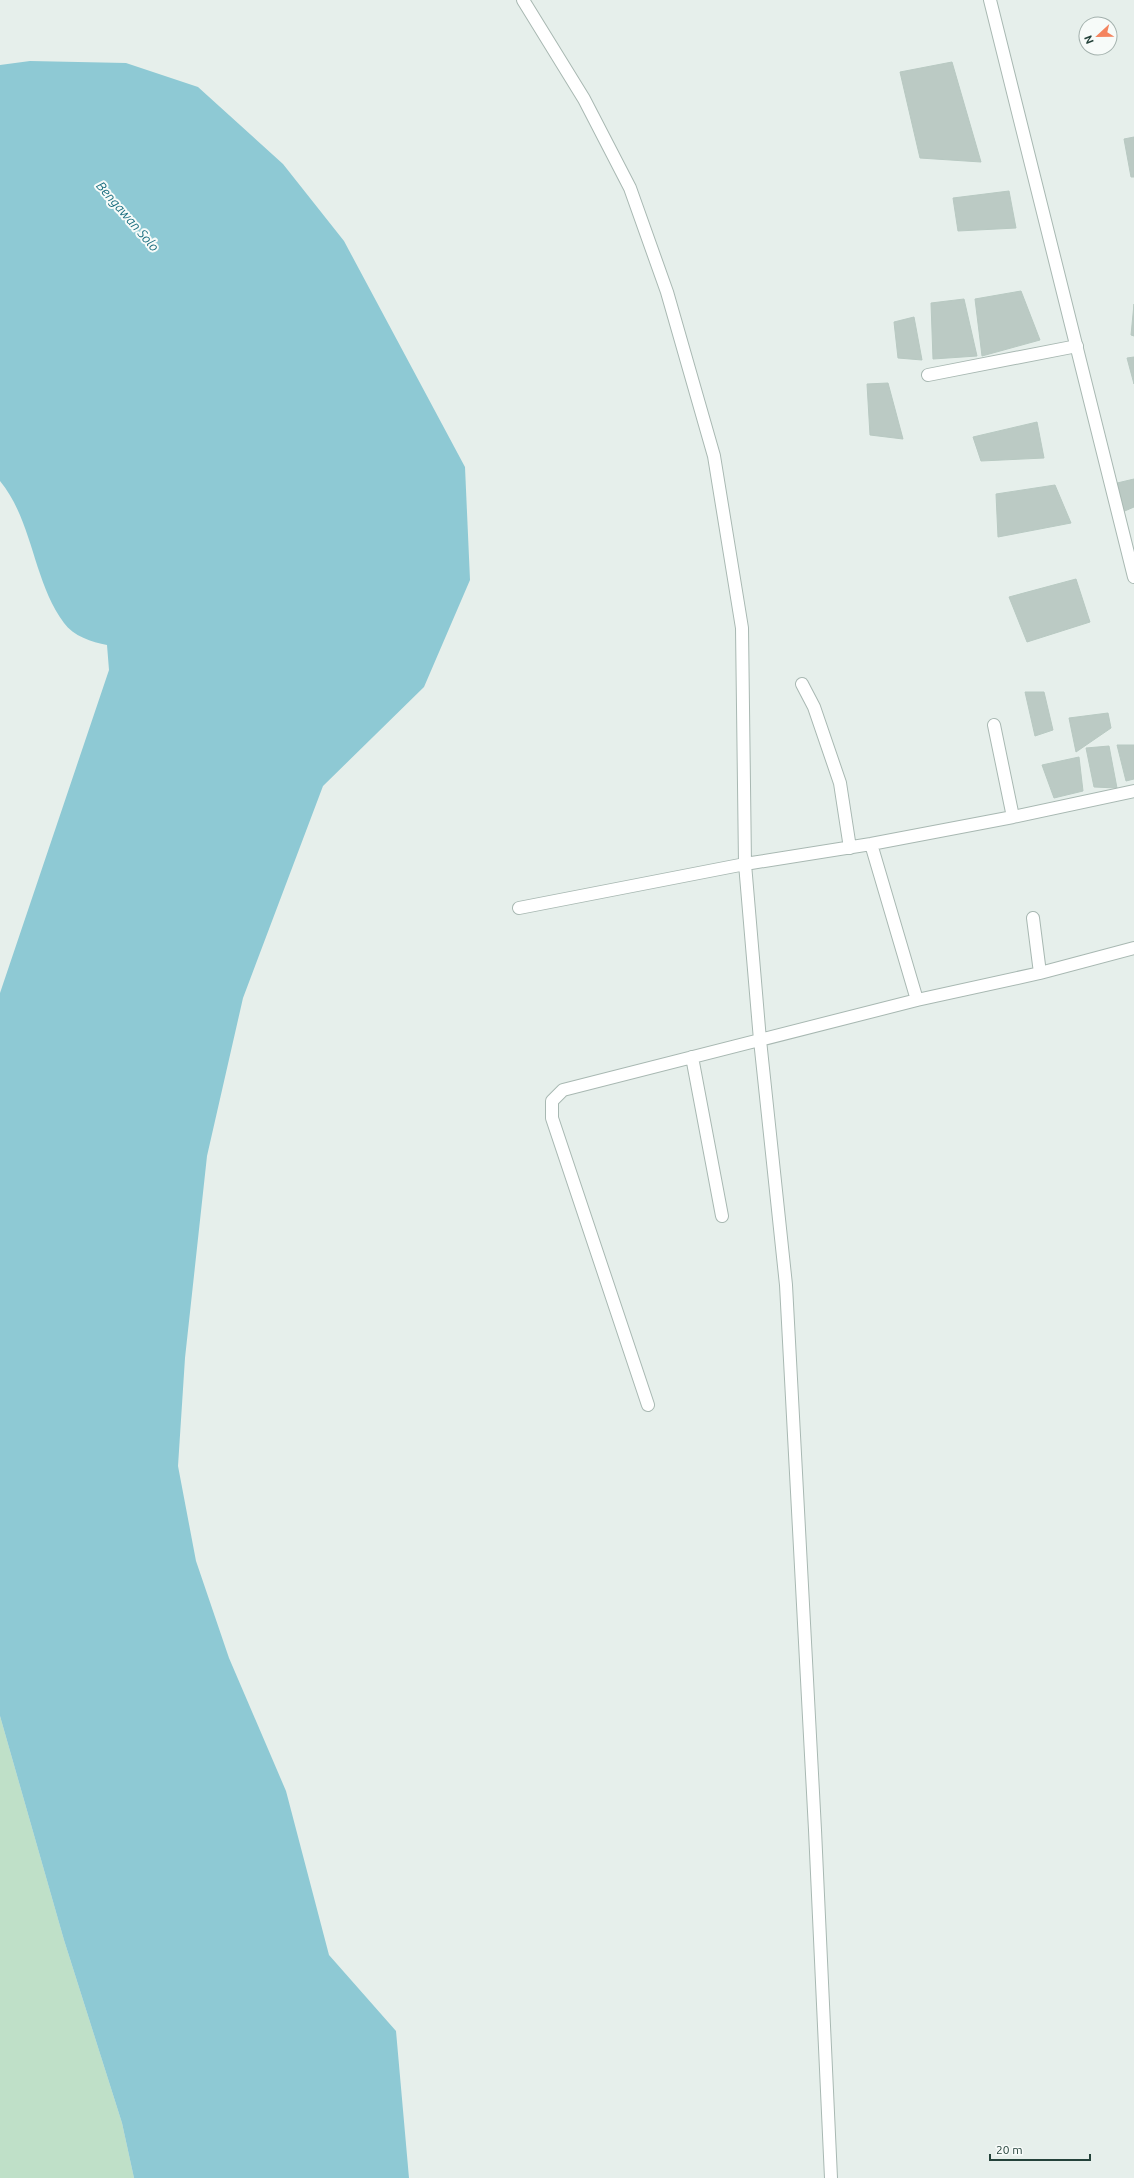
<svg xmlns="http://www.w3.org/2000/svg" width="1134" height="2178" viewBox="0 0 1134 2178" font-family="Ubuntu,sans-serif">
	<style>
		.green { fill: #bfe0c8 }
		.water { fill: #8ec9d4 }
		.building { fill: #bbcac4; stroke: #b8c9c2 }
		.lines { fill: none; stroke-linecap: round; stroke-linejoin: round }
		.minor-casing { stroke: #a8b8b2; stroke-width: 14 }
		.tertiary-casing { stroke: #a8b8b2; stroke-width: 14 }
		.minor { stroke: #fff; stroke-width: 12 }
		.tertiary { stroke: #fff; stroke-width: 12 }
		.labels { text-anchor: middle; stroke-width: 4; stroke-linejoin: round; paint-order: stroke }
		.water-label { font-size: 13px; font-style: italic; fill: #1c6f80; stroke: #f7fbf9 }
	</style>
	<rect width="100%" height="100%" fill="#e6efeb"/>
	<path class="green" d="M0 1716 64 1940 122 2123 134 2178H0Z"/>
	<path class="water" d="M30 61 126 63 198 87 283 164 344 241 465 467 470 580 424 687 323 786 243 998 207 1156 185 1358 178 1466 196 1561 229 1658 286 1791 329 1955 396 2031 409 2178H134L122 2123 64 1940 0 1716V993L109 670 107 645C92 642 73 636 64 623 33 581 33 521 0 481V65Z"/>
	<path class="building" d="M952 62 981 162 920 158 900 72Z
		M1134 137V177H1131L1124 139Z
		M1009 191 1016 228 958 231 953 198Z
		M1021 291 1040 340 982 356 975 299Z
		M964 299 977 356 933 359 931 303Z
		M1134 304V336L1131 335Z
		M914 317 922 360 898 358 894 322Z
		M1134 357V384L1127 358Z
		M888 383 903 439 870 435 867 384Z
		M1037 422 1044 458 981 461 973 437Z
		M1134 479V507L1120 513 1113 484Z
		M1055 485 1071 523 998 537 996 494Z
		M1076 579 1090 622 1027 642 1009 597Z
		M1025 692H1044L1053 730 1035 736Z
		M1108 713 1111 728 1076 752 1069 718Z
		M1117 745H1134V779L1126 781Z
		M1109 746 1117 788 1094 787 1086 748Z
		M1079 757 1083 791 1054 798 1042 765Z"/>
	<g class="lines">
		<defs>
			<path id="minor" d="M523 0 584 99 630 188 667 292 714 456 742 628 745 864 760 1040 786 1285 815 1830 831 2178
				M928 375 1077 346
				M802 684 814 707 840 783 850 848
				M994 725 1013 817
				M871 844 917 1000
				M519 908 745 864 871 844 1013 817 1134 791
				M1033 918 1040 973
				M692 1057 722 1216
				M648 1405 552 1118V1101L563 1090 917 1000 1040 973 1134 948"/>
			<path id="tertiary" d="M990 0 1134 577"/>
		</defs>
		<use href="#minor" class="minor-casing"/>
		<use href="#tertiary" class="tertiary-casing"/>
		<use href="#minor" class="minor"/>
		<use href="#tertiary" class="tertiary"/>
	</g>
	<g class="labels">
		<g class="water-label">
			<text transform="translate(128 216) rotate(49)" y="5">Bengawan Solo</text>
		</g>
	</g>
	<g transform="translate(1098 36) rotate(248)"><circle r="19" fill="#f7fbf9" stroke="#a3b1ad"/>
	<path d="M0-3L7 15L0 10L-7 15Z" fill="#f4845f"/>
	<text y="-6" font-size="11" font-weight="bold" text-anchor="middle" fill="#24423a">N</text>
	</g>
	<path d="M990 2154v6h100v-6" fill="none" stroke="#24423a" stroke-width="2"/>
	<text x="996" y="2154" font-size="12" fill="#24423a" stroke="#f7fbf9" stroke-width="3" paint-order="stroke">20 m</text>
</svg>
